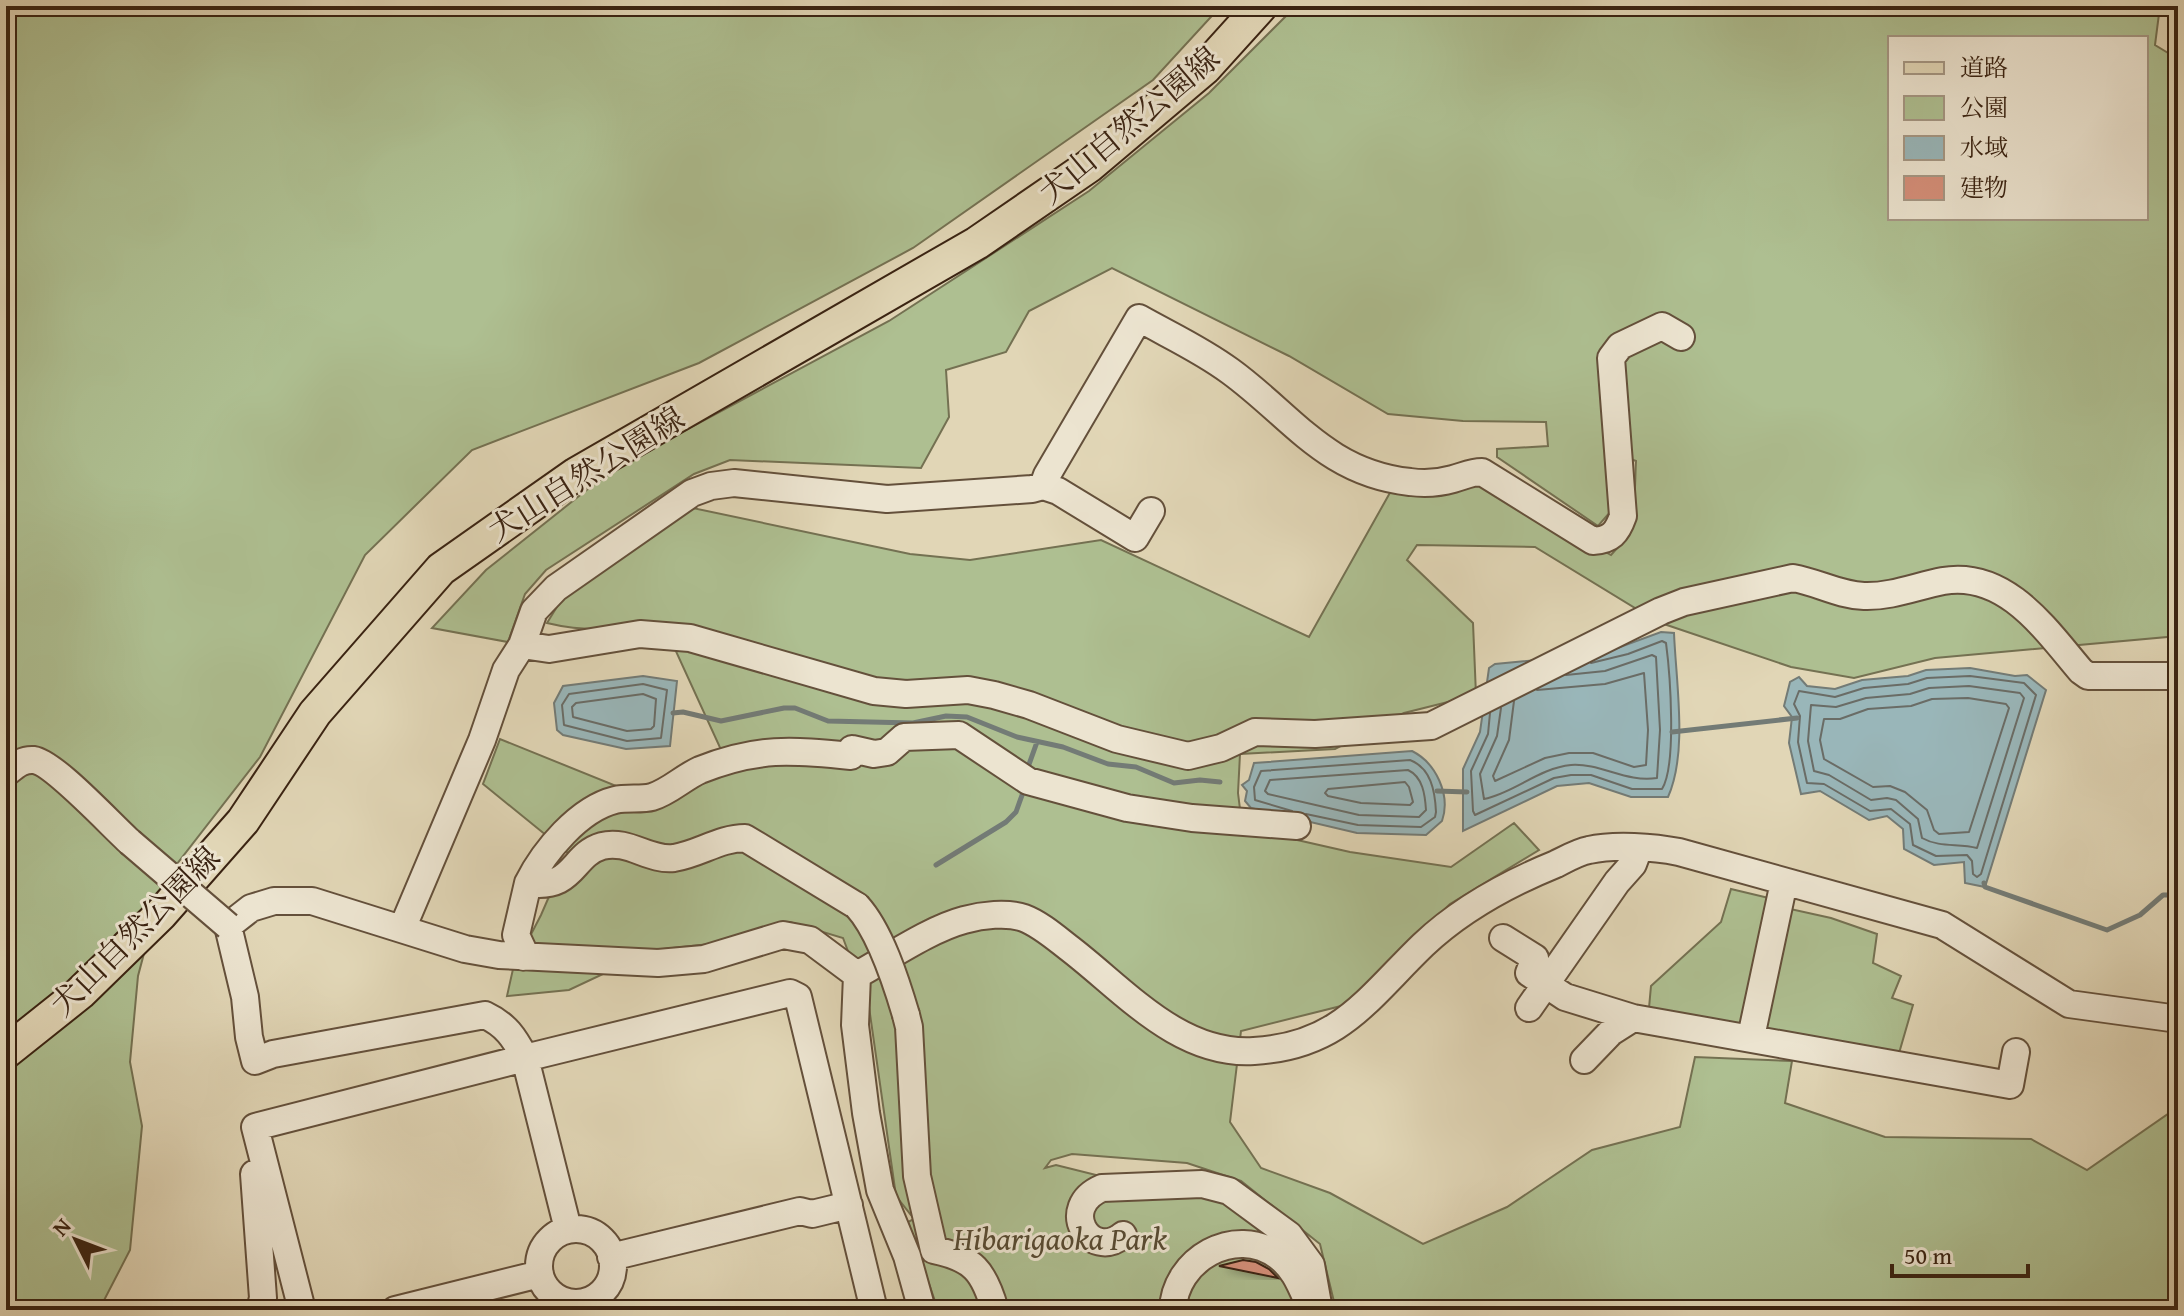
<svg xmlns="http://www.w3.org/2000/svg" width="2184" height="1316" viewBox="0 0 2184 1316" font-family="'Gentium Book Plus','Noto Serif JP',serif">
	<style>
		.green { fill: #aebf91; stroke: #747152; stroke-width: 2; fill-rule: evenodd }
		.water { fill: #99b6b9; stroke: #737b76; stroke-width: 2 }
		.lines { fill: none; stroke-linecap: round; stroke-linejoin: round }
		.shore { stroke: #6a6c66; stroke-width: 2 }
		.stream { stroke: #737b76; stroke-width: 5 }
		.building { fill: #d58f7a; stroke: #3a2312; stroke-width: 2; filter: url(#shadow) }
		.minor-casing { stroke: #64503b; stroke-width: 30 }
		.major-casing { stroke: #3a2312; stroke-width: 36 }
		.minor { stroke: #ece4d0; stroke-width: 26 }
		.major { stroke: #e1d6b6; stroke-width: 32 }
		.minor-bridge-casing { stroke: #64503b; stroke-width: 30; stroke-linecap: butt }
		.minor-bridge { stroke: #ece4d0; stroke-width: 26 }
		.labels { text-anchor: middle; stroke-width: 6; stroke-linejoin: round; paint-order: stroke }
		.street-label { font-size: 32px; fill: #3a2312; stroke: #ece4d0 }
		.park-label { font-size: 32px; font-style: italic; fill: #574a32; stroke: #ece4d0 }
	</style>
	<defs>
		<filter id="shadow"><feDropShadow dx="7" dy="4" stdDeviation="4" flood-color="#0004"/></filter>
	</defs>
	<rect width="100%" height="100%" fill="#e1d6b6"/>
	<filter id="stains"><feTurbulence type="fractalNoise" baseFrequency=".0025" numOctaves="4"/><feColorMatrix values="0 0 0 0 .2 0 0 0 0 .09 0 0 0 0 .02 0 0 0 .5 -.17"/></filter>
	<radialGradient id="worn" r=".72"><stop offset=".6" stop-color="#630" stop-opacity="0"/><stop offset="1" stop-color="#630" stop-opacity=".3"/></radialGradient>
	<path class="green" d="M6 6H1221L1153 80 913 248 699 363 472 450 365 555 260 757 163 882 138 976 130 1062 142 1126 130 1250 99 1310H6Z
		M1296 6H2160L2155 45 2178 59V636L1935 658 1854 678 1791 667 1658 622 1535 547 1417 545 1407 560 1473 623 1476 695 1404 713 1335 749 1240 754 1238 793 1241 817 1284 837 1350 852 1451 867 1514 823 1539 850 1450 904 1345 1005 1241 1031 1230 1122 1261 1168 1330 1193 1423 1244 1507 1207 1592 1150 1680 1127 1695 1057 1792 1061 1785 1103 1885 1137 2031 1139 2087 1170 2178 1107V1310H1336L1320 1244 1241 1181 1187 1163 1072 1154 1051 1160 1045 1168 1056 1165 1108 1178 1231 1185 1325 1310H938L908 1222 914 1219 896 1196 869 1007 843 938 790 922 719 943 654 950 569 990 507 996 513 969 541 915 568 853 483 784 500 739 621 788 662 785 728 765 664 625C624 629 587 633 547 623L566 592 688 507 910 554 970 560 1101 540 1309 637 1396 482 1480 481 1611 555C1638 528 1634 497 1636 461L1614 453 1612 510 1598 526 1497 457V449L1548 446 1546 422 1463 421 1388 414 1289 356 1112 268 1029 311 1006 352 946 370 949 417 921 468 730 460 694 474 546 570 525 594 508 642 432 628 486 570 613 469 889 321 1089 191 1209 93ZM1890 38H2146V218H1890Z
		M1731 889 1773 899 1772 905 1831 918 1877 934 1873 963 1901 976 1892 998 1913 1005 1897 1060 1649 1008 1651 986 1721 922Z"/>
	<path class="water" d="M1661 632 1674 633C1676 683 1688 752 1668 797H1631L1589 783 1557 786 1463 831V769L1480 732 1489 668 1495 664 1601 654Z
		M1970 668 2015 676 2027 675 2046 690 1985 887 1965 883 1964 862 1934 865 1904 849 1903 829 1887 816 1869 820 1820 791 1801 794 1789 743 1792 717 1784 706 1790 682 1799 677 1807 686 1835 689 1862 680 1908 676 1926 670Z
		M643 676 677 681 670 746 626 749 563 735 557 730 554 703 563 686Z
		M1412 751C1436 763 1451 795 1442 821L1426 835 1357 833 1251 808 1245 801 1247 791 1242 785 1249 780 1254 763Z"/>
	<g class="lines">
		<path class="shore" d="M1970 676 2024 683 2036 695 1981 874 1977 877 1973 874 1972 861 1967 855 1936 856 1913 845 1910 824 1891 809 1870 811 1824 784 1807 783 1798 742 1800 716 1794 704 1799 691 1835 697 1864 688 1908 684 1927 678Z
			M643 684 667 690 661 738 627 741 564 725 562 705 569 694Z
			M1969 686 2020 693 2024 698 1977 848C1958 843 1940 848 1922 838L1918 819 1896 800 1887 798 1871 800 1829 775 1814 771 1808 741 1811 705 1836 707 1866 698 1910 694 1929 688Z
			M643 694 656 699 654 726 651 729 627 731 573 717 572 707 576 703Z
			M1968 698 2006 704 2009 708 1969 832 1939 834 1934 830 1927 810 1905 792 1890 786 1873 787 1824 759 1820 740 1824 719H1840L1868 709 1911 706 1932 699Z
			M1514 701 1509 740 1493 776 1495 781 1545 758 1569 753H1593L1634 767 1646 765 1648 730 1644 673 1605 684 1537 690
			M1501 708 1497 736 1480 774 1484 799C1514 793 1539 768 1571 765 1601 763 1626 783 1657 778L1660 730 1656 657 1652 655 1605 671 1566 675
			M1490 713 1488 734 1471 771 1473 811 1475 815 1554 778 1571 775H1591L1632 789H1662C1677 765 1670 673 1666 643L1662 641 1628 654 1591 663
			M1408 770C1423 777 1425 795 1426 810L1419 817 1359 815 1268 794 1265 791 1270 780Z
			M1405 782 1409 787 1413 802 1410 805 1361 803 1328 796 1325 793 1328 789Z
			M1292 811 1255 800 1254 787 1261 771 1410 760C1431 768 1435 791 1436 812L1435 817 1421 827 1358 825 1306 814"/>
		<path class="stream" d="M673 713 683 712 721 721 784 708H795L828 721 913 723 946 716 967 717 1017 737 1063 747 1108 764 1136 767 1174 783 1200 780 1220 782
			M1672 732 1797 718
			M1027 770 1037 742
			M1437 791 1467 792
			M936 865 1006 822 1016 812 1025 787
			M1984 883 1985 887 2107 930 2140 915 2163 895H2178"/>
	</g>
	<path class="building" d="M1243 1260 1256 1262 1269 1269 1278 1278 1219 1266Z"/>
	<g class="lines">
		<defs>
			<path id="minor" d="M1043 486 1047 475 1139 318C1169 335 1202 350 1230 371 1292 416 1326 473 1410 482 1425 484 1439 483 1453 479 1464 476 1471 472 1482 472L1593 541C1611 540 1617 533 1623 516L1611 358 1620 346 1662 326 1681 337
				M522 645 534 611 556 588 692 493 711 486 734 483 887 499 1032 489 1043 486 1058 491 1135 538 1151 511
				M6 773C15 766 22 759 34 760 54 763 111 825 130 842
				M857 906 745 838C720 838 699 854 674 858 649 861 628 839 602 846 571 855 575 890 528 883 544 851 579 809 615 800 627 797 641 800 652 797 669 792 684 777 700 770 757 747 792 750 851 756L852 749 874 754 887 752 904 737 959 735 1028 781 1127 808 1192 818 1297 826
				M402 929 482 740 506 670 522 645 549 649 640 634 690 638 874 691 906 694 968 690 994 695 1029 705 1117 739 1188 756 1221 748 1255 732 1315 734 1431 726 1661 611 1684 602 1793 578C1817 582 1838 595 1864 596 1891 597 1917 586 1943 581 2006 570 2046 630 2081 671L2088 676H2178
				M1503 938 1535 958 1529 973 1565 997 1633 1018
				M523 957V950L516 935 528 883
				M857 975 810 940 783 935 704 959 658 963 499 955 465 949 312 901H274L251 908 228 926 245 997 249 1037 255 1061 273 1054 485 1015C506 1025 514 1037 525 1058L790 993 798 997 874 1310
				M857 975C888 958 930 929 964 920 982 915 1007 912 1024 918 1040 924 1056 938 1069 948 1124 990 1179 1056 1254 1051 1340 1046 1367 999 1423 945 1461 909 1507 884 1556 864 1566 859 1578 852 1589 850 1614 844 1654 847 1679 852L1942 925 2069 1004 2178 1019
				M857 975 855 1025 866 1113 880 1190 907 1256 922 1310
				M1529 1008 1617 882 1633 864 1639 848
				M906 1015 909 1027 917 1176 934 1250C973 1258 984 1271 995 1310
				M1751 1037 1784 882
				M1584 1060 1611 1032 1633 1018 2010 1085 2016 1052
				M254 1174 263 1298 260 1310
				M539 1266a37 37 0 1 1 74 0a37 37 0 1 1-74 0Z
				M1123 1235C1090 1262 1057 1207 1102 1188L1202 1184 1229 1191 1289 1235 1311 1265 1319 1310
				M611 1257 800 1211 812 1214 849 1205
				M302 1310 255 1127 525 1058 568 1229
				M395 1310 540 1274
				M1173 1310C1174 1260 1235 1224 1278 1256 1294 1268 1300 1284 1308 1302"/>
			<path id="major" d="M6 1052 80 993 161 914 243 821 315 713 441 569 576 474 977 243 1089 166 1205 68 1261 6"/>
		</defs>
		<use href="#minor" class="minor-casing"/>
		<use href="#major" class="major-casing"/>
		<use href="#minor" class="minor"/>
		<use href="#major" class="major"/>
		<defs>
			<path id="minor-bridge" d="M130 842 228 926
				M857 906C880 931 896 981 906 1015"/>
		</defs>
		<use href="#minor-bridge" class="minor-bridge-casing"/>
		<use href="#minor-bridge" class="minor-bridge"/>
	</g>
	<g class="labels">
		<g class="street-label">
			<text transform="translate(1129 125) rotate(-40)" y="11">犬山自然公園線</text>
			<text transform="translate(586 474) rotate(-32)" y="11">犬山自然公園線</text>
			<text transform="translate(135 931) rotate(-45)" y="11">犬山自然公園線</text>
		</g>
		<g class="park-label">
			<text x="1060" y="1250">Hibarigaoka Park</text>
		</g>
	</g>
	<rect width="2184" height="1316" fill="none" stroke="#e1d6b6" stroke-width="32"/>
	<rect x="8" y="8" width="2168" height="1300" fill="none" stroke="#3a2312" stroke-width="4"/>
	<rect x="16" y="16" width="2152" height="1284" fill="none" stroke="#3a2312" stroke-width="2"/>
	<rect x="1888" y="36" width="260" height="184" fill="#ece4d0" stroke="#a59784" stroke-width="2"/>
	<rect x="1904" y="62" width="40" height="12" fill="#e1d6b6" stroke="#a59784" stroke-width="2"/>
	<text x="1960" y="76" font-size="24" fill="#3a2312">道路</text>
	<rect x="1904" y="96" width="40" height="24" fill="#aebf91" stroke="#a59784" stroke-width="2"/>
	<text x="1960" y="116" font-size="24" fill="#3a2312">公園</text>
	<rect x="1904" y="136" width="40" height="24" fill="#99b6b9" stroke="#a59784" stroke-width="2"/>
	<text x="1960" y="156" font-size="24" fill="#3a2312">水域</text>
	<rect x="1904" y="176" width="40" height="24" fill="#d58f7a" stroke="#a59784" stroke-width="2"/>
	<text x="1960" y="196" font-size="24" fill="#3a2312">建物</text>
	<g transform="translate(76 1240) rotate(312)" stroke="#ece4d0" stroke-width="6" paint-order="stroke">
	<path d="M0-6L14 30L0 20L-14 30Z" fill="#3a2312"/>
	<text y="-12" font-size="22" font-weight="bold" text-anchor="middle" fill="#3a2312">N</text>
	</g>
	<path d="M1892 1264v12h136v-12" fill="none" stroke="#3a2312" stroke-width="4"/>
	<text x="1904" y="1264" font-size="24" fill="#3a2312" stroke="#ece4d0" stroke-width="6" paint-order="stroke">50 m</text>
	<rect width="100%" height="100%" filter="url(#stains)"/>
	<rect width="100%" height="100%" fill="url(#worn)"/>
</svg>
